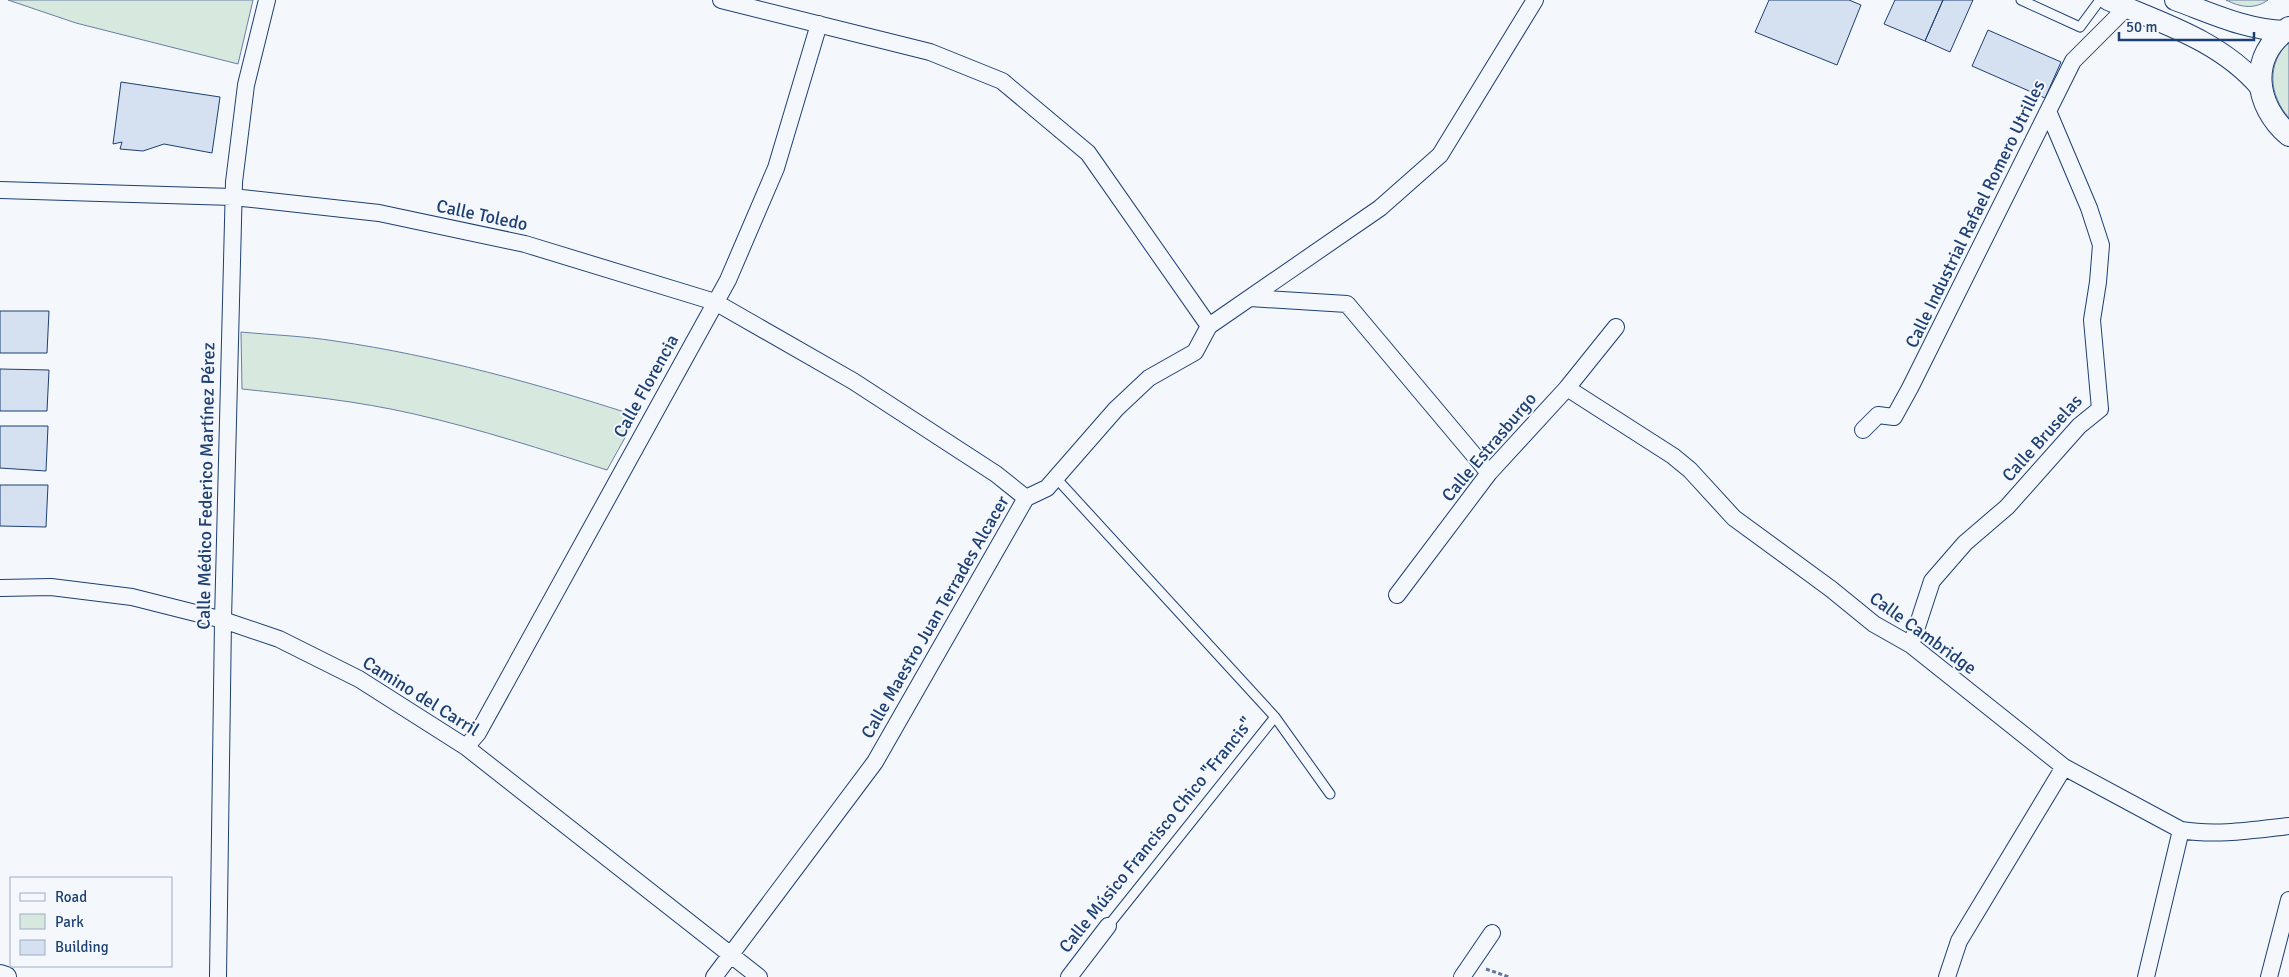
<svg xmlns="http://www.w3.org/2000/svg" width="2289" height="977" viewBox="0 0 2289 977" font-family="Signika,sans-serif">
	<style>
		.green { fill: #d7e8df; stroke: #687fa3 }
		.building { fill: #d5e0f0; stroke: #1d3f73 }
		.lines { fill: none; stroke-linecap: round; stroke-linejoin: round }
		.service-casing { stroke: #1d3f73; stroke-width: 11 }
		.minor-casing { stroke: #1d3f73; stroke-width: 18 }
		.tertiary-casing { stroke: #1d3f73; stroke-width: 22 }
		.secondary-casing { stroke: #1d3f73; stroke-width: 24 }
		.path { stroke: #5e769c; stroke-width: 3; stroke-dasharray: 4 2.5; stroke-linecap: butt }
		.service { stroke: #f4f7fb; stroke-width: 9 }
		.minor { stroke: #f4f7fb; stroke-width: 16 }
		.tertiary { stroke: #f4f7fb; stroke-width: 20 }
		.secondary { stroke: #f4f7fb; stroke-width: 22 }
		.labels { text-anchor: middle; stroke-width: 4; stroke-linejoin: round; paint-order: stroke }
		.street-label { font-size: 18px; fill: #1d3f73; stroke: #f4f7fb }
	</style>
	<rect width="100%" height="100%" fill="#f4f7fb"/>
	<path class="green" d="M8 0H253L238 64 76 23Z
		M2226 0H2268C2254 10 2240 7 2226 0Z
		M2289 42V118C2269 95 2266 64 2289 42Z
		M241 332C272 335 304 336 335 341 438 356 538 384 637 416L607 470C544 450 480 429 414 414 358 401 299 395 242 389Z"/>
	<path class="building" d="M1769 0H1849L1861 5 1837 65 1755 32Z
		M1895 0H1943L1925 41 1884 24Z
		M1943 0H1973L1950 52 1925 41Z
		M1988 30 2061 62 2045 98 1972 66Z
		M121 82 220 97 212 153 164 144 143 151 120 149 122 142 113 144Z
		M0 311H49L47 353H0Z
		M0 369 49 370 47 411H0Z
		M0 426H48L46 471 0 468Z
		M0 485H48L46 527 0 526Z"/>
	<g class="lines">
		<defs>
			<path id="service" d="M2021 0 2080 27 2100 0
				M1056 478 1275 717 1330 794
				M1108 926 1275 717"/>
			<path id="minor" d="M721 0 930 52 1002 81 1088 153 1209 326
				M0 190 233 197 379 213 525 244 715 302 853 381 996 474 1026 498
				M1250 298 1347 304 1489 473
				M1567 388 1673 456 1690 470 1734 518 1831 589 1874 624 1911 645 2064 767 2181 830C2217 836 2253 830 2289 826
				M1863 430 1878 415 1894 417 1910 388 2073 61 2126 8
				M0 588 51 587 132 597 223 620 279 639 359 679 466 747 759 977
				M1397 595 1489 473 1567 388 1616 327
				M1911 645 1932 581 1965 543 2007 507 2079 426 2100 409 2092 320 2098 282 2101 245 2089 208 2048 111
				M466 747 478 733 728 280 776 168 819 24
				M218 977 223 620 234 182 246 85 267 0
				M714 977 875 762 1026 498 1047 488 1116 409 1149 378 1195 352 1209 326 1380 208 1440 155 1535 0
				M1069 977 1108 926
				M1462 977 1492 933
				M1947 977 1959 941 2064 767
				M2146 977 2181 830
				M2269 977 2289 900"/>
			<path id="tertiary" d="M2108 0C2162 23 2221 41 2260 87
				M2175 0C2211 13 2246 30 2285 31
				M0 975 6 977"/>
			<path id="secondary" d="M2289 28C2248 56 2254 105 2289 135"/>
		</defs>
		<use href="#service" class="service-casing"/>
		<use href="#minor" class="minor-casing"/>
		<use href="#tertiary" class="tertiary-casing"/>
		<use href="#secondary" class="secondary-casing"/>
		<path class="path" d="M1486 969 1509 977"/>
		<use href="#service" class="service"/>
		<use href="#minor" class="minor"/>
		<use href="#tertiary" class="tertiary"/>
		<use href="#secondary" class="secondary"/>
	</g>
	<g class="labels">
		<g class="street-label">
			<text transform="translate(1975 214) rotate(-64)" y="6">Calle Industrial Rafael Romero Utrilles</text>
			<text transform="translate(482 215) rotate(12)" y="6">Calle Toledo</text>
			<text transform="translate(646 386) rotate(-61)" y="6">Calle Florencia</text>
			<text transform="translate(2042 438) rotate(-48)" y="6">Calle Bruselas</text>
			<text transform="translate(1489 447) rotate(-50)" y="6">Calle Estrasburgo</text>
			<text transform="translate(206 486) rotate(-89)" y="6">Calle Médico Federico Martínez Pérez</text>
			<text transform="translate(935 617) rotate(-60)" y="6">Calle Maestro Juan Terrades Alcacer</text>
			<text transform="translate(1923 633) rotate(36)" y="6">Calle Cambridge</text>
			<text transform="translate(421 696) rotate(32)" y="6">Camino del Carril</text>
			<text transform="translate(1156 835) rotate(-51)" y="6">Calle Músico Francisco Chico "Francis"</text>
		</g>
	</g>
	<rect x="10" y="877" width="162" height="90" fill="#f4f7fb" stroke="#9eadc5"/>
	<rect x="20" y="893" width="25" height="8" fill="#f4f7fb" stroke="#9eadc5"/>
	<text x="55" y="902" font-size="15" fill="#1d3f73">Road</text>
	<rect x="20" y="914" width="25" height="15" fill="#d7e8df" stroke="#9eadc5"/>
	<text x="55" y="927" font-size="15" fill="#1d3f73">Park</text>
	<rect x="20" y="940" width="25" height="15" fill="#d5e0f0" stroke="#9eadc5"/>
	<text x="55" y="952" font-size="15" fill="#1d3f73">Building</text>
	<path d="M2119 32v8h135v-8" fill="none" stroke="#1d3f73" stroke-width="2.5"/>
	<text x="2126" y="32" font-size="15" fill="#1d3f73" stroke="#f4f7fb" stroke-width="4" paint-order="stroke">50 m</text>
</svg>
